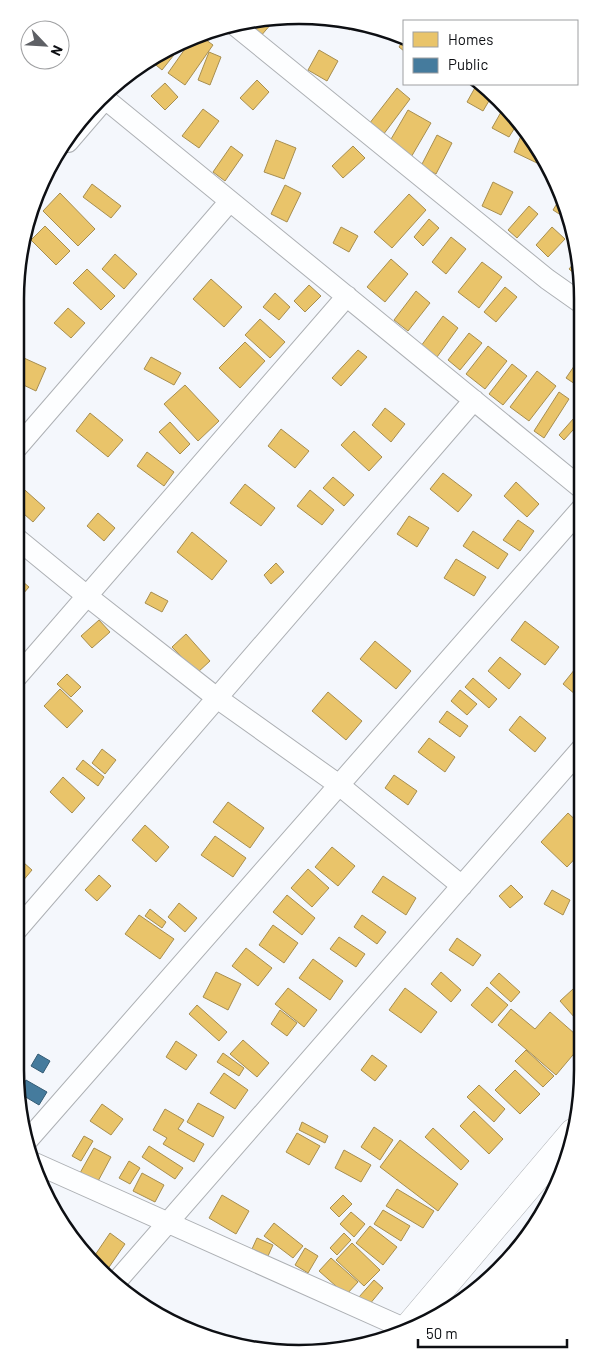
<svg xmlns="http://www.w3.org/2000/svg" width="598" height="1369" viewBox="0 0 598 1369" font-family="Barlow,sans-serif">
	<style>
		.homes { fill: #e9c46a; stroke: #a78e50 }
		.public { fill: #457b9d; stroke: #345b74 }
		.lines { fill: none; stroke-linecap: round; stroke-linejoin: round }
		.street-casing { stroke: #adb0b4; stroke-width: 22 }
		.secondary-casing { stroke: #adb0b4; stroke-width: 29 }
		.street { stroke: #fdfeff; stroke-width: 20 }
		.secondary { stroke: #fdfeff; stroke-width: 28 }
		.rim { fill: none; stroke: #0d0f13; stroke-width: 2.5 }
	</style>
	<rect width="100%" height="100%" fill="#f4f7fc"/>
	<path class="homes" d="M277 17 260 37 249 24Z
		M338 23 352 25 350 30Z
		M202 37 213 45 185 85 168 73 192 39Z
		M404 39V51L399 47Z
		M185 41 162 70 151 61 174 44Z
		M319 50 338 61 327 81 308 70Z
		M209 52 221 57 210 85 198 80Z
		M257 80 269 92 253 110 240 98Z
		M165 83 178 97 165 110 151 96Z
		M477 84H481L493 94 483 111 467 102Z
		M397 88 410 99 383 135 369 124Z
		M505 105 513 112 519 121 509 137 492 128Z
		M203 109 219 121 199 148 182 136Z
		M408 110 431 123 410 159 387 146Z
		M524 129 541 154 537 163 514 152Z
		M437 135 452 143 436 174 421 166Z
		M276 140 296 148 284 179 264 172Z
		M231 146 243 155 225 181 213 172Z
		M353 146 365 158 343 178 332 166Z
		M493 182 513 192 501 215 482 206Z
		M92 184 121 206 111 218 83 197Z
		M285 185 301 193 287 222 271 214Z
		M60 193 95 229 78 246 43 211Z
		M409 194 426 210 392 248 374 232Z
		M561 197 567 219 553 210Z
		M529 206 538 214 517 238 508 230Z
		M429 219 439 228 423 246 414 237Z
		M45 226 70 251 56 265 31 240Z
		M341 227 358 236 349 252 333 243Z
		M552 227 565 239 548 257 536 245Z
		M451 237 466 249 446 274 432 262Z
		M115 254 137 274 124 289 102 269Z
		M579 257 581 262V279L569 269Z
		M391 259 408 274 385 302 367 287Z
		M482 262 502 277 479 308 458 292Z
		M87 269 115 296 101 310 73 283Z
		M211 279 242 307 224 327 193 299Z
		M309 285 321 296 305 312 294 301Z
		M505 287 517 297 496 322 484 312Z
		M416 291 430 303 408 331 394 320Z
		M275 293 290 307 279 320 263 307Z
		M68 308 85 323 71 338 54 323Z
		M443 316 458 328 437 357 421 346Z
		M260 319 285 342 270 358 245 335Z
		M469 333 482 343 460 370 448 360Z
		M245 342 265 361 240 388 219 368Z
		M488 346 507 361 485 389 466 374Z
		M358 350 367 357 341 386 332 378Z
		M15 354 46 368 36 391 15 381Z
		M581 356V388L566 378Z
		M151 357 181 373 174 385 144 369Z
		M512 364 527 376 503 405 489 394Z
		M537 371 556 386 529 421 510 407Z
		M185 385 219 421 198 441 164 404Z
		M559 392 569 399 544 438 534 431Z
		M385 408 405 424 391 442 372 425Z
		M581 410V421L564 440 559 435Z
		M90 413 123 440 108 457 76 431Z
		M170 422 190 444 180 454 159 432Z
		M281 429 309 451 295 468 268 446Z
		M354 431 382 457 369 471 341 445Z
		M581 444V454L576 451Z
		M147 452 174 472 164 486 137 466Z
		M443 473 472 495 458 512 430 489Z
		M333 477 354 495 344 506 323 488Z
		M516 482 539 504 527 517 504 496Z
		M17 483 45 508 33 522 15 506V485Z
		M245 484 275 508 261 526 230 503Z
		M310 490 334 510 322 525 297 506Z
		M98 513 115 528 104 541 87 526Z
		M409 516 429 528 417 547 397 534Z
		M518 520 534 531 520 551 503 540Z
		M473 531 508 554 498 569 463 546Z
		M192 532 227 561 212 580 177 552Z
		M456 559 486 577 474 596 444 578Z
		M276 563 284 572 271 584 264 575Z
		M16 576 29 587 15 603V577Z
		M151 592 168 601 162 612 145 603Z
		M99 620 110 632 92 648 81 636Z
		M525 621 559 647 545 665 511 640Z
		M186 634 210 661 197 673 172 647Z
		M375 641 411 671 396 689 360 659Z
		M500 657 521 674 509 689 488 671Z
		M575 669 582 674V700L563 684Z
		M67 674 81 687 71 697 57 684Z
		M473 678 497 699 489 708 465 687Z
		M60 689 83 711 67 728 44 706Z
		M460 690 477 704 467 715 451 701Z
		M328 692 362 721 346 740 312 711Z
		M447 711 468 726 460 737 439 722Z
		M520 716 546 738 535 752 509 730Z
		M429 738 455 757 445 772 418 752Z
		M102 749 116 760 105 774 92 763Z
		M83 760 104 777 98 786 76 769Z
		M394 775 417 791 408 805 385 788Z
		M63 777 85 798 72 813 50 792Z
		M228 802 264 828 250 848 213 822Z
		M568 813 582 826V851L567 867 541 842Z
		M145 825 169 847 156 862 132 840Z
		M215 836 246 858 233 877 201 855Z
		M332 847 355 866 338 886 315 867Z
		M15 855 32 870 16 889 15 888Z
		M308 869 329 888 312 907 291 888Z
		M99 875 111 886 97 901 85 890Z
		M383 876 416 898 406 915 372 892Z
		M511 885 523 897 510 908 499 896Z
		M552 890 570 900 563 915 544 904Z
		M287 895 315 918 302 935 273 912Z
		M179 903 197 918 185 932 168 917Z
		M150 909 166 922 162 928 145 916Z
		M139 915 174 939 160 959 125 934Z
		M362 915 386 932 377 944 354 927Z
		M273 925 298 943 284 963 259 945Z
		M339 937 365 954 356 967 330 949Z
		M457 938 481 955 473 966 449 950Z
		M246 948 272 968 258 986 232 966Z
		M313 959 343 981 330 1000 299 978Z
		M216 972 241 984 228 1010 203 997Z
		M441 972 461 990 451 1002 431 984Z
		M499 973 520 992 511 1002 490 983Z
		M487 987 508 1005 492 1023 471 1005Z
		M288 988 317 1010 304 1027 275 1004Z
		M405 988 437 1012 421 1033 389 1010Z
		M573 989 583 1000V1027L560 1001Z
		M197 1005 227 1032 219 1041 189 1014Z
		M511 1009 535 1029 550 1012 583 1041V1043L556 1075 498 1025Z
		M280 1010 297 1023 287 1036 271 1024Z
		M243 1040 269 1063 257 1077 230 1054Z
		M176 1041 197 1055 186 1070 166 1057Z
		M526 1050 554 1076 543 1087 515 1061Z
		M223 1053 244 1068 239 1076 217 1062Z
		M372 1055 387 1066 375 1081 361 1070Z
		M515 1070 540 1094 520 1114 495 1090Z
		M224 1073 248 1090 235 1109 210 1093Z
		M479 1085 505 1109 494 1122 467 1097Z
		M198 1103 224 1117 213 1137 187 1122Z
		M102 1104 123 1119 111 1135 90 1121Z
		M165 1109 184 1120 178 1129 204 1144 194 1162 163 1144 167 1138 153 1130Z
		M474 1111 503 1139 489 1154 460 1126Z
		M302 1122 328 1136 325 1143 299 1130Z
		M374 1127 393 1140 380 1160 361 1147Z
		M433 1128 469 1161 461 1170 425 1137Z
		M297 1133 320 1146 309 1165 286 1152Z
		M84 1136 93 1141 81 1161 72 1156Z
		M400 1140 458 1184 438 1211 380 1167Z
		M149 1146 183 1168 175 1179 142 1157Z
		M94 1148 111 1157 97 1183 80 1173Z
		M344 1150 371 1165 361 1182 335 1168Z
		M129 1161 140 1168 130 1184 119 1178Z
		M142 1173 164 1185 155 1202 133 1191Z
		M397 1189 434 1211 423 1228 386 1206Z
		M222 1195 249 1211 236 1234 209 1218Z
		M343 1195 352 1204 339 1217 330 1208Z
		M383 1210 410 1226 401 1241 374 1224Z
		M351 1212 365 1224 354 1237 340 1224Z
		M274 1223 303 1246 293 1258 264 1236Z
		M370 1226 397 1247 383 1265 356 1243Z
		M110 1233 125 1244 105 1273 91 1261Z
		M344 1233 351 1240 337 1255 330 1248Z
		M257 1238 273 1245 268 1256 252 1249Z
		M352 1243 380 1270 364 1286 336 1260Z
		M305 1248 318 1256 308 1273 295 1265Z
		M331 1258 358 1282 346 1295 319 1271Z
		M374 1280 383 1288 369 1305 359 1297Z"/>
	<path class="public" d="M38 1054 50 1061 43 1073 31 1066Z
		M26 1080 47 1092 39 1105 19 1093Z"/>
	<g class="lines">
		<defs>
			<path id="street" d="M237 27 547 279 581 303
				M104 98 581 488
				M68 142 105 99
				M15 450 230 201
				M15 537 87 596 217 698 339 785 462 886
				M15 679 347 296
				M15 932 474 400
				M27 1141 581 509
				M30 1161 406 1329
				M116 1282 582 748"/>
			<path id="secondary" d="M407 1329 573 1133"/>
		</defs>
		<use href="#street" class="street-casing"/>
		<use href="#secondary" class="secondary-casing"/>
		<use href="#street" class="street"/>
		<use href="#secondary" class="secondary"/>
	</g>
	<path d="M0 0H598V1369H0ZM299 24H299A275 275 0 0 1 574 299V1070A275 275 0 0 1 299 1345H299A275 275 0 0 1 24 1070V299A275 275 0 0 1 299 24Z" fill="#fff" fill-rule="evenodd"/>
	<path class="rim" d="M299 24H299A275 275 0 0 1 574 299V1070A275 275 0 0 1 299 1345H299A275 275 0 0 1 24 1070V299A275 275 0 0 1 299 24Z"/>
	<rect x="403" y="20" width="175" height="65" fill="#ffffff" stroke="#9e9fa1"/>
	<rect x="413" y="32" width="25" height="15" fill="#e9c46a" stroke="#9e9fa1"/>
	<text x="448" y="45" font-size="15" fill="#0d0f13">Homes</text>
	<rect x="413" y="58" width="25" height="15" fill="#457b9d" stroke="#9e9fa1"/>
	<text x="448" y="70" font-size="15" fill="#0d0f13">Public</text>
	<g transform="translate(45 45) rotate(115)"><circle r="24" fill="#ffffff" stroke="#9e9fa1"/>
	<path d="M0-4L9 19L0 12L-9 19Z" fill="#5e6065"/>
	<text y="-8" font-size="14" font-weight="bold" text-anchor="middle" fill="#0d0f13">N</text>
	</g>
	<path d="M418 1339v8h149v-8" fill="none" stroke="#0d0f13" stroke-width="2.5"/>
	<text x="426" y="1339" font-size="15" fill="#0d0f13" stroke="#ffffff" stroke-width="4" paint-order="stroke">50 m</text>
</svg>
